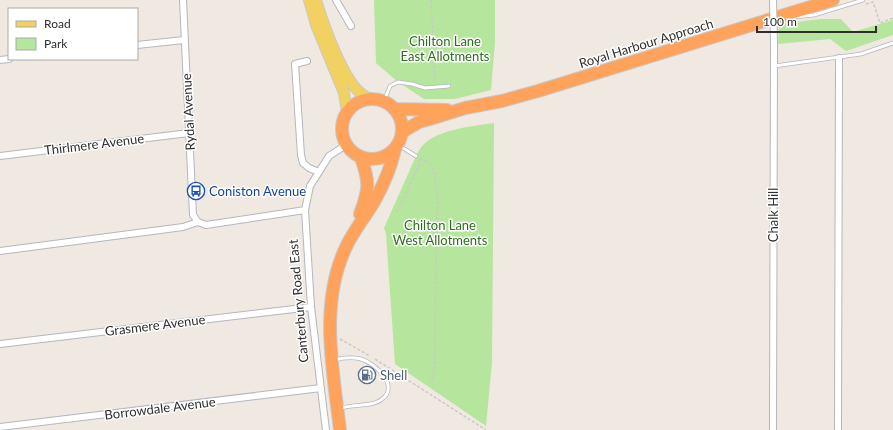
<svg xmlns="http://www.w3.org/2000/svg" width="893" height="430" viewBox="0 0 893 430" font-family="Lato,sans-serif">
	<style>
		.green { fill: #b6e59e }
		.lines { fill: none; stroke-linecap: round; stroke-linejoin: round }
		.lane-casing { stroke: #b4b7c1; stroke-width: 4.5 }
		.street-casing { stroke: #b4b7c1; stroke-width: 8 }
		.primary-casing { stroke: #c9c9c9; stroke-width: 12 }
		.highway-casing { stroke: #c9c9c9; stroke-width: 14 }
		.path { stroke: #c9c9c9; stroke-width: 1.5; stroke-dasharray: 3 2; stroke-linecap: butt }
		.lane { stroke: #fff; stroke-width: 3 }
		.street { stroke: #fff; stroke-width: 6 }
		.primary { stroke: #f2d163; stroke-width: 10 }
		.highway { stroke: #ffa35c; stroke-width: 12 }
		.street-bridge-casing { stroke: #b4b7c1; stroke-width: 8; stroke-linecap: butt }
		.street-bridge { stroke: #fff; stroke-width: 6 }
		.labels { text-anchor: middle; stroke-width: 3; stroke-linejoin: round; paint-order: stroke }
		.park-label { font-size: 13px; fill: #2c6e1b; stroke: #fff }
		.street-label { font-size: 13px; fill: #2e2e2e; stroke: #fff }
		.transit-label { font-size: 13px; fill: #164399; stroke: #fff; text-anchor: start }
		.service-label { font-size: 13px; fill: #4e5e75; stroke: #fff; text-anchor: start }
	</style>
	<rect width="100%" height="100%" fill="#efe9e1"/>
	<path class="green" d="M374 0H495V42L491 90 455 99H424L398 82 376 63Z
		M821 19H841L853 32 893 20V35L846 51 830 39 778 44 779 24Z
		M494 123 492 362 486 426 395 364 386 234 384 228 416 156C418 152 420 148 423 145 439 129 473 126 494 123Z"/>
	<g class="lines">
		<defs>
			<path id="lane" d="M795 17 814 15 863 0
				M774 66 861 54 893 43
				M384 101 390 86 398 82 412 84 425 88 449 86
				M398 145 416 156
				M334 360C342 358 352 357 361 359 375 363 400 386 382 399 373 407 353 404 341 408"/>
			<path id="street" d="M183 0 193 215 198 222
				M336 0 351 26
				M137 45 184 40
				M0 60 9 59
				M307 61 295 64 301 155 303 163 309 168 319 172
				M0 156 189 133
				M0 251 183 227 198 222 206 225 305 210
				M0 344 311 307
				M0 427 321 388
				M326 430 311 307 305 210 310 186 319 172 329 156 346 145
				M773 430 774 45
				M838 430 839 58"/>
			<path id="primary" d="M309 0 316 25 344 93 347 112
				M316 0C323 23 343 81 362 94 364 96 367 97 370 99"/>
			<path id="highway" d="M342 129a30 30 0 1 1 60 0a30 30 0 1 1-60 0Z
				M394 109 447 110
				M402 132 419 122 430 119 465 108 502 101 538 91 833 0
				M360 214C369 190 370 182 361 158
				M340 430C333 370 319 304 346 247 354 230 366 216 375 200 384 184 391 167 395 149"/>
		</defs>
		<use href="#lane" class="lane-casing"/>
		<use href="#street" class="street-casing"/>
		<use href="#primary" class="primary-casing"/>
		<use href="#highway" class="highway-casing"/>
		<path class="path" d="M431 0 435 81
			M866 4 873 2 880 23 893 18
			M420 159 429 163 434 170 438 199 436 232 435 369 431 381
			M397 212 419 165 420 159
			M340 339 370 356
			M375 359 486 430"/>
		<use href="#lane" class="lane"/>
		<use href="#street" class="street"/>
		<use href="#primary" class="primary"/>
		<use href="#highway" class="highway"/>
		<defs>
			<path id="street-bridge" d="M773 0 774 45"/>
		</defs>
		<use href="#street-bridge" class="street-bridge-casing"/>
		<use href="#street-bridge" class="street-bridge"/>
	</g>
	<defs>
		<symbol id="bus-ring" viewBox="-11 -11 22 22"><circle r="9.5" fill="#fff" stroke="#1a4fb4" stroke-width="1.5"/><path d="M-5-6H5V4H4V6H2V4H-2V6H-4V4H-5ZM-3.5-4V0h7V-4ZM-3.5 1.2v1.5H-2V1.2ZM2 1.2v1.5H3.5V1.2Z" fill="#1a4fb4"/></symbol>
		<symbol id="fuel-ring" viewBox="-11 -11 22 22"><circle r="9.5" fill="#fff" stroke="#5c6f8a" stroke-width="1.5"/><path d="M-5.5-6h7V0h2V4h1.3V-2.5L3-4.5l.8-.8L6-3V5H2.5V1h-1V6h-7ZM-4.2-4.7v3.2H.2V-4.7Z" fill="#5c6f8a"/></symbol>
	</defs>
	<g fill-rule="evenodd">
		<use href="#bus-ring" x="186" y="181" width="20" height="20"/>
		<use href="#fuel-ring" x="357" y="365" width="20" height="20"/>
	</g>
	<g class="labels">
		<g class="park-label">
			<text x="445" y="46">Chilton Lane<tspan x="445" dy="15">East Allotments</tspan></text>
			<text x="440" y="230">Chilton Lane<tspan x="440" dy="15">West Allotments</tspan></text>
		</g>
		<g class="street-label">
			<text transform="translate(646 43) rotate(-17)" y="5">Royal Harbour Approach</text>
			<text transform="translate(188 112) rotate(-93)" y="5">Rydal Avenue</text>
			<text transform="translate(94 144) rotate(-7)" y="5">Thirlmere Avenue</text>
			<text transform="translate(773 215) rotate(-90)" y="5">Chalk Hill</text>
			<text transform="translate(298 301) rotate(-95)" y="5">Canterbury Road East</text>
			<text transform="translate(155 325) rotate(-7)" y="5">Grasmere Avenue</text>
			<text transform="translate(160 408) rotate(-7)" y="5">Borrowdale Avenue</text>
		</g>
		<g class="transit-label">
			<text x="209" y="196">Coniston Avenue</text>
		</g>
		<g class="service-label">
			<text x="380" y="380">Shell</text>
		</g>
	</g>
	<rect x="8" y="8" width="130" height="52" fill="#ffffff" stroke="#ababab"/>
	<rect x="16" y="21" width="20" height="6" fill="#f2d163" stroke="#ababab"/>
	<text x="44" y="28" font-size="12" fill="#2e2e2e">Road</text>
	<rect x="16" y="38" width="20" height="12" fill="#b6e59e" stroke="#ababab"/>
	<text x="44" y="48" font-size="12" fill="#2e2e2e">Park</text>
	<path d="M757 26v6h119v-6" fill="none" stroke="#2e2e2e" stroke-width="2"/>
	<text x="763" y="26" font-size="12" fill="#2e2e2e" stroke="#ffffff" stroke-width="3" paint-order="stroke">100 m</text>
</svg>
